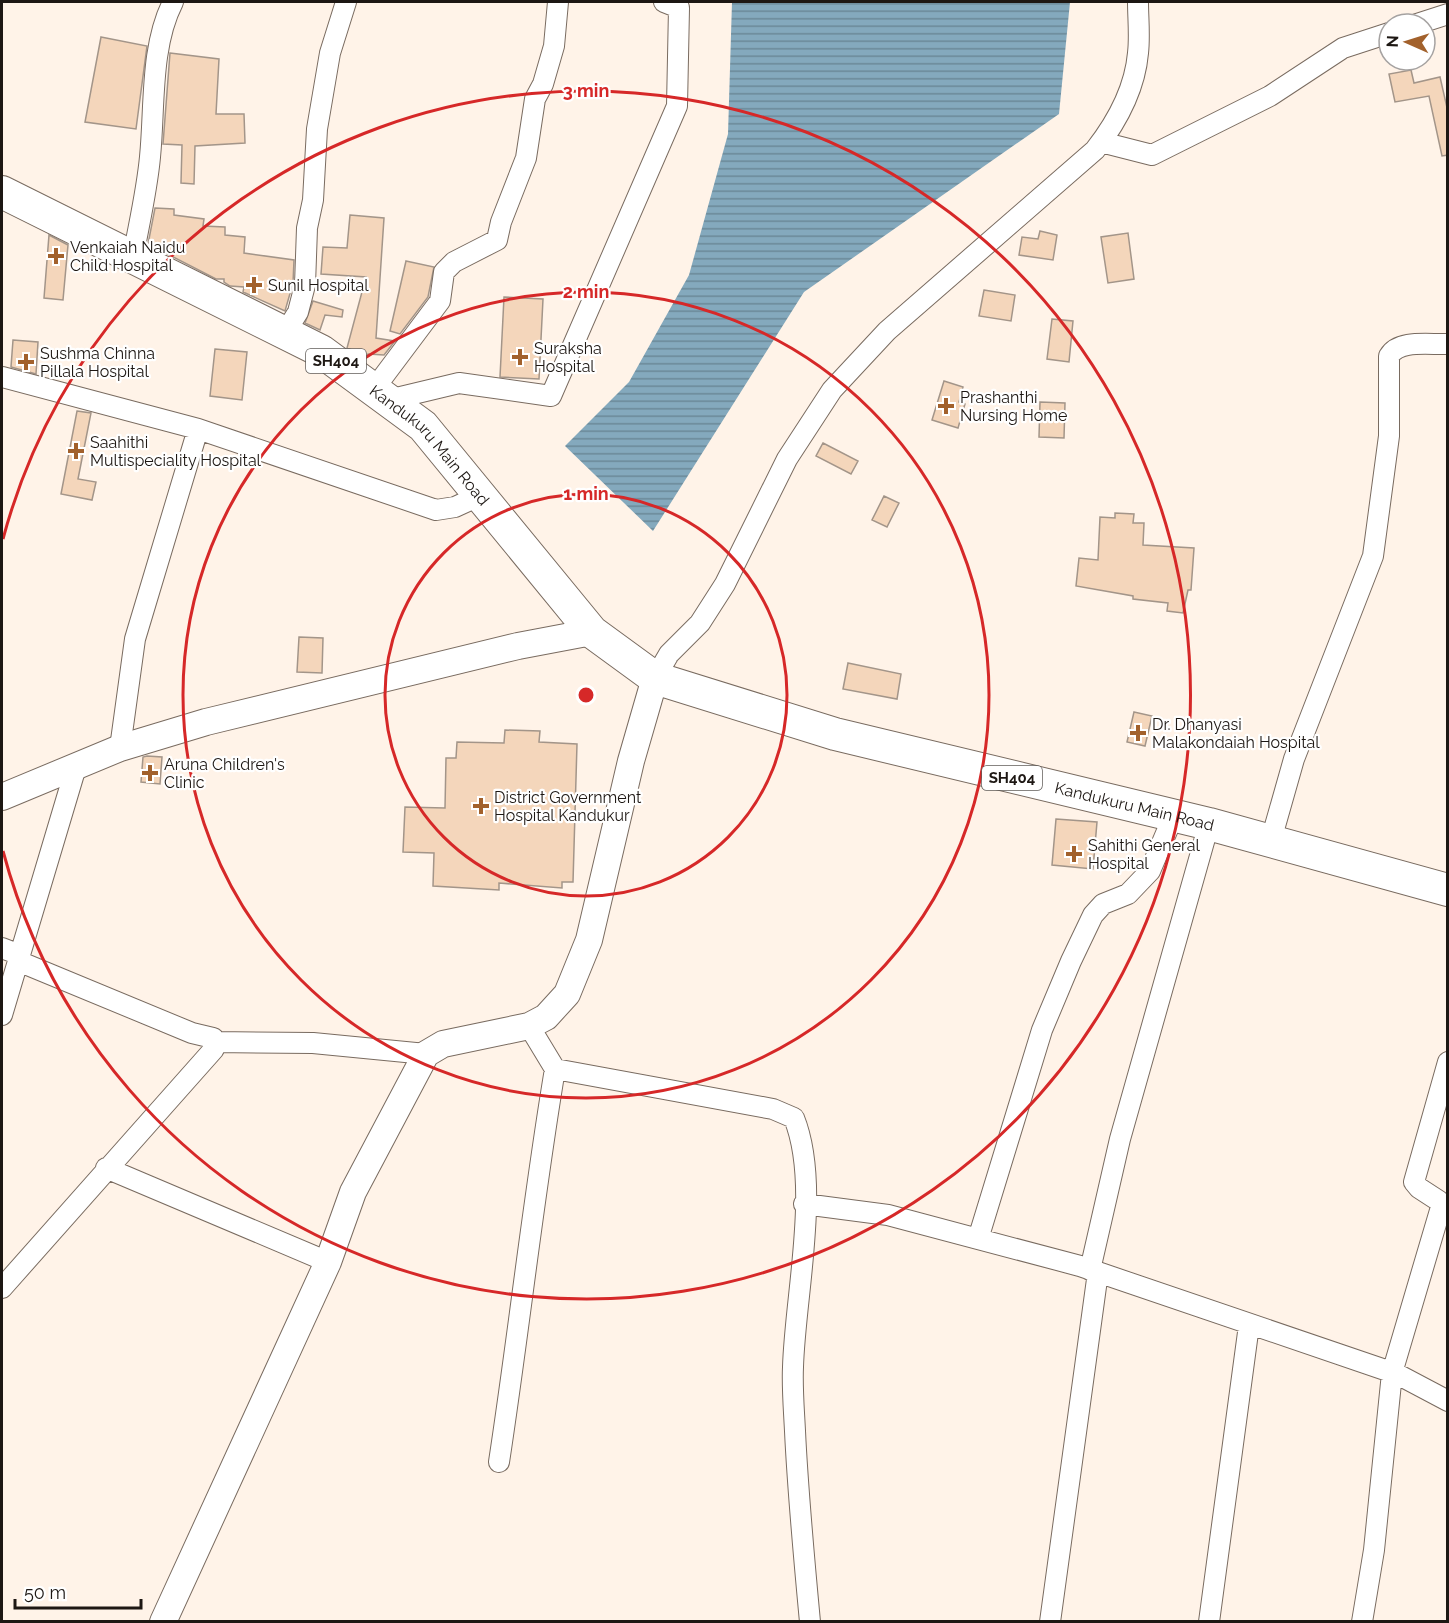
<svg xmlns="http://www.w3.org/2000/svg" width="1449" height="1623" viewBox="0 0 1449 1623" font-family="Raleway,sans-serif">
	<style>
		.water { fill: url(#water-rules) }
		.building { fill: #f4d6bb; stroke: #a39589; stroke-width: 1.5 }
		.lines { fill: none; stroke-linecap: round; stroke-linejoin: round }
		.minor-casing { stroke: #796b60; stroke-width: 22 }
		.tertiary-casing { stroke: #796b60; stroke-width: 28 }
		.primary-casing { stroke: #796b60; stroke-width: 34 }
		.minor { stroke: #fff; stroke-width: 20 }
		.tertiary { stroke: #fff; stroke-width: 26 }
		.primary { stroke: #fff; stroke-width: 32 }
		.ring { fill: none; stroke: #d62828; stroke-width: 3 }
		.poi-dot { fill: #a2612c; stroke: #fff; stroke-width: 2 }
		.labels { text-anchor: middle; stroke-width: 4.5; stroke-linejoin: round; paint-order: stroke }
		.shield { fill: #fff; stroke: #615d5a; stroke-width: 1.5 }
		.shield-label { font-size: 15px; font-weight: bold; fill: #1d1713 }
		.poi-label { font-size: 16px; fill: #1d1713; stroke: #fff; text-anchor: start }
		.street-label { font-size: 16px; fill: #1d1713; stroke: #fff }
		.centre { fill: #d62828; stroke: #fff; stroke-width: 3 }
		.ring-label { font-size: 18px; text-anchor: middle; font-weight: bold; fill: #d62828; stroke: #fff; stroke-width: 4.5; stroke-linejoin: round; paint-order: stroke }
	</style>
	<defs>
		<pattern id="water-rules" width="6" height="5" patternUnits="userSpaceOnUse" patternTransform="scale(1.5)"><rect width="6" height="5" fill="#84a9bd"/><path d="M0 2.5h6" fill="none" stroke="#6b8998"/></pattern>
	</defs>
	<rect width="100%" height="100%" fill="#fff3e8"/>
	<path class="water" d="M732 2H1070L1059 114 804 292 653 531 565 446 629 382 689 275 728 134Z"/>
	<path class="building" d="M101 37 147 46 136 129 85 122Z
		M170 53 219 59 216 114H244L245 143 195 146 194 184 181 183 182 145 163 144Z
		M1411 70 1414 83 1440 77 1448 112V155L1442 156 1429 96 1395 102 1389 74Z
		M155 208 174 209V215L204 219 203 226 225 227V235L245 237 244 253 294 260 293 283 285 311 243 292 244 287 230 286 224 282V279H216L148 244Z
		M350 215 384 218 376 338 395 341 384 355 368 354 367 356 347 348 366 277 321 274 323 247 347 248Z
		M1040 231 1057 235 1053 260 1019 255 1022 237 1038 239Z
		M1128 233 1134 279 1108 283 1101 237Z
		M49 235 68 245 63 300 44 298Z
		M406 261 434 267 428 297 400 334 390 331Z
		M984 290 1015 295 1011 321 979 316Z
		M504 297 543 299 539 379 500 377Z
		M313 301 343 310 342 317 325 315 320 330 305 323Z
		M1052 319 1073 321 1069 362 1047 359Z
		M13 340 38 342 36 374 11 367Z
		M215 349 247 352 242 400 210 396Z
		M944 381 963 387 959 402 965 404 958 428 932 420Z
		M1040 402 1065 403 1064 438 1039 437Z
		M77 411 91 413 78 479 96 482 92 500 61 494Z
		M823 443 858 461 851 474 816 456Z
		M884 496 899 503 887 527 872 520Z
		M1115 513 1134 514 1133 523H1144L1143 545 1194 548 1191 590H1188L1183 613 1167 611 1168 603 1133 599V596L1076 586 1079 558 1098 560 1100 517 1115 518Z
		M299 637 323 638 322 673 297 672Z
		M848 663 901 674 897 699 843 689Z
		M1134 712 1152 716 1145 746 1127 742Z
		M505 730 540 731 539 742 577 744 573 882H562V888L499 883V890L433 886 434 853 403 852 405 807 445 808 446 758H456L457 742 504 743Z
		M147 756 162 757 160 784 141 782 143 757Z
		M1056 819 1097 822 1093 869 1052 865Z"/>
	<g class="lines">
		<defs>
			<path id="minor" d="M1417 24 1448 14
				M1101 142 1152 155 1270 96 1343 48 1389 33
				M133 257C139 224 147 190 150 157 155 107 150 47 173 2
				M285 333 298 312 305 285 307 228 313 200 317 129 330 53 346 2
				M2 377 198 429 436 510 455 507 481 495
				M374 389 440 301 444 272 454 262 497 240 501 222 526 158 535 99 543 84 554 46 558 2
				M388 400 459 383 551 396 677 106 679 8 664 2
				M655 678 669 654 700 623 725 584 787 459 832 390 887 331 1095 150C1116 123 1135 88 1138 53 1140 36 1138 18 1138 2
				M120 748 135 639 198 429
				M1271 840 1294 759 1373 556 1389 436V356C1399 339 1430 345 1448 344
				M2 948 20 955
				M2 1015 76 767
				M213 1042 313 1043 426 1054
				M555 1069 773 1109 794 1118C821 1185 795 1295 793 1367 792 1388 794 1410 795 1431 798 1495 804 1558 810 1622
				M106 1168 328 1262
				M804 1204 888 1215 1080 1266 1397 1374 1448 1401
				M978 1239 1042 1030 1071 961 1093 915 1103 904 1128 894 1150 871 1173 817
				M1090 1270 1120 1139 1209 824
				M2 1288 214 1049 213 1038 192 1033 18 961
				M499 1462C519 1331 533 1200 555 1069L529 1026
				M1050 1622 1098 1272
				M1209 1622 1249 1325
				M1362 1622 1374 1550 1392 1373 1441 1207 1439 1201 1419 1188 1414 1182 1448 1062"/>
			<path id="tertiary" d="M2 797 120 748 206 722 518 646 592 632
				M163 1622 328 1262 353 1192 426 1054 443 1044 529 1026 546 1017 567 994 589 940 631 761 655 678"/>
			<g id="primary">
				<path id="s1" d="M2 192 321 351 423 426 592 632 655 678 835 734 1209 824 1448 890"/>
			</g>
		</defs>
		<use href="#minor" class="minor-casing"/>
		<use href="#tertiary" class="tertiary-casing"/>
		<use href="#primary" class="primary-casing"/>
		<use href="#minor" class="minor"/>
		<use href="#tertiary" class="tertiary"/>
		<use href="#primary" class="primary"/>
	</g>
	<g class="ring">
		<circle cx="586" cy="695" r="201"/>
		<circle cx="586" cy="695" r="403"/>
		<path d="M3 539A604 604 0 1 1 3 851"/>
	</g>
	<g class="poi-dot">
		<path d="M53 247h6v6h6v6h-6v6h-6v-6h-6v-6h6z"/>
		<path d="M251 276h6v6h6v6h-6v6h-6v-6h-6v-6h6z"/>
		<path d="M517 348h6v6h6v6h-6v6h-6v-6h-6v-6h6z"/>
		<path d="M23 353h6v6h6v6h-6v6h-6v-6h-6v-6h6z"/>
		<path d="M943 397h6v6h6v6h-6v6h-6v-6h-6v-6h6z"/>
		<path d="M73 442h6v6h6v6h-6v6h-6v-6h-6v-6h6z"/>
		<path d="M1135 724h6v6h6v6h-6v6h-6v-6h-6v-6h6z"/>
		<path d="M147 764h6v6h6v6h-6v6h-6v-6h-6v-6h6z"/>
		<path d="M478 797h6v6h6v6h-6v6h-6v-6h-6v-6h6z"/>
		<path d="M1071 845h6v6h6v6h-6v6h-6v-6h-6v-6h6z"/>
	</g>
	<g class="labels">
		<g class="shield">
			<rect x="306" y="349" width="60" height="24" rx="4.5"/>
			<rect x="982" y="766" width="60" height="24" rx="4.5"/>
		</g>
		<g class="shield-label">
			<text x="336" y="366">SH404</text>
			<text x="1012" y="783">SH404</text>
		</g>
		<g class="poi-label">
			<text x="70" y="253">Venkaiah Naidu<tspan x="70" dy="18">Child Hospital</tspan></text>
			<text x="268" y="291">Sunil Hospital</text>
			<text x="534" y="354">Suraksha<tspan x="534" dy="18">Hospital</tspan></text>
			<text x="40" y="359">Sushma Chinna<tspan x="40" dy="18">Pillala Hospital</tspan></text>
			<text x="960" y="403">Prashanthi<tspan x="960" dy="18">Nursing Home</tspan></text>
			<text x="90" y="448">Saahithi<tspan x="90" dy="18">Multispeciality Hospital</tspan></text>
			<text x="1152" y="730">Dr. Dhanyasi<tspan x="1152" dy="18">Malakondaiah Hospital</tspan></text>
			<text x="164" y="770">Aruna Children's<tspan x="164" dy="18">Clinic</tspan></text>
			<text x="494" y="803">District Government<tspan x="494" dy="18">Hospital Kandukur</tspan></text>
			<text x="1088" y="851">Sahithi General<tspan x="1088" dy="18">Hospital</tspan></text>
		</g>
		<g class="street-label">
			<text dy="6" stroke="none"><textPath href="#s1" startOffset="501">Kandukuru Main Road</textPath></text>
			<text dy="6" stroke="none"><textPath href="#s1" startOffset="1324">Kandukuru Main Road</textPath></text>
		</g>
	</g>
	<circle cx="586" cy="695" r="9" class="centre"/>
	<g class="ring-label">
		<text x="586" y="97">3 min</text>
		<text x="586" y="298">2 min</text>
		<text x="586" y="500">1 min</text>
	</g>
	<rect width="1449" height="1623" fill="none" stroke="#1d1713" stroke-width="6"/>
	<g transform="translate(1407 42) rotate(273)"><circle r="28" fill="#ffffff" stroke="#a5a2a1" stroke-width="1.5"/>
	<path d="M0-4.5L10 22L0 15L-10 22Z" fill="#a2612c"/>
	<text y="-9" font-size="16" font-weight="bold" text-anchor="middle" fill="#1d1713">N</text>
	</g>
	<path d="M15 1599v9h126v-9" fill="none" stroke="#1d1713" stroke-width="3"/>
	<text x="24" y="1599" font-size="18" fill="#1d1713" stroke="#ffffff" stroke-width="4.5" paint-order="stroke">50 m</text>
</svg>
